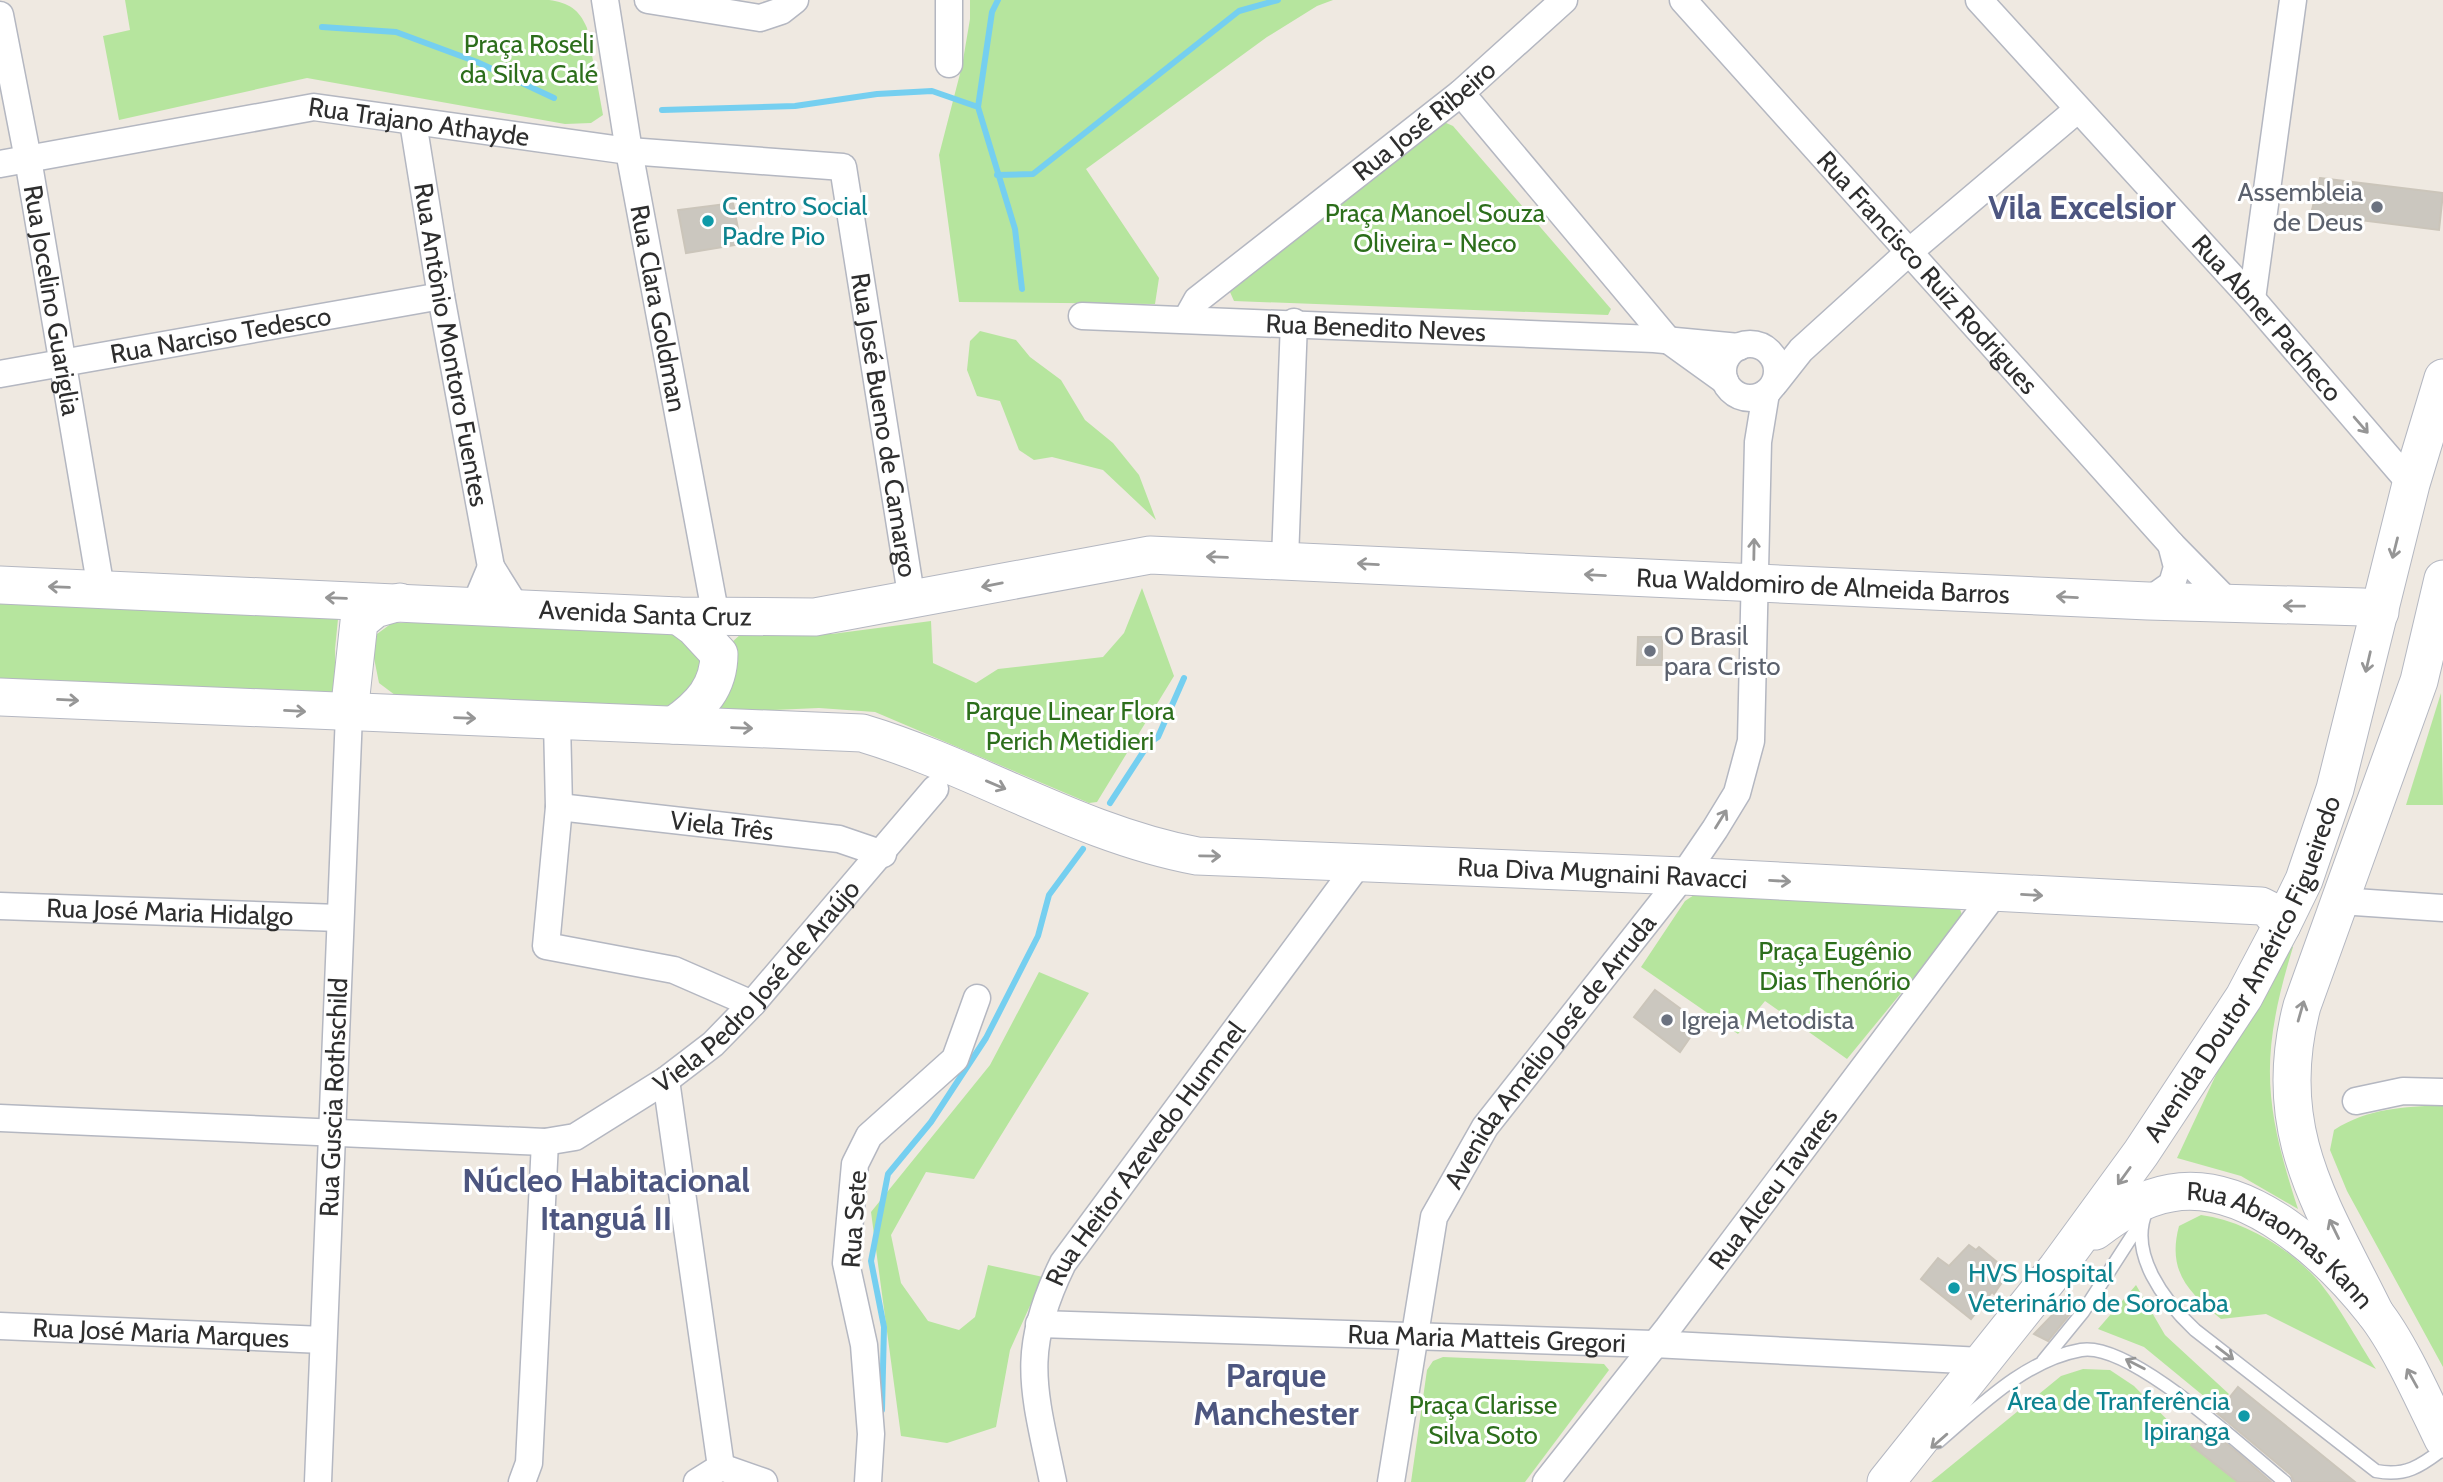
<svg xmlns="http://www.w3.org/2000/svg" width="2443" height="1482" viewBox="0 0 2443 1482" font-family="Cabin,sans-serif">
	<style>
		.green { fill: #b6e59e }
		.lines { fill: none; stroke-linecap: round; stroke-linejoin: round }
		.stream { stroke: #75cff0; stroke-width: 6 }
		.building { fill: #cbc7bf; stroke: #cbc5ba; stroke-width: 2 }
		.lane-casing { stroke: #b4b7c1; stroke-width: 15 }
		.street-casing { stroke: #b4b7c1; stroke-width: 29 }
		.secondary-casing { stroke: #b4b7c1; stroke-width: 39 }
		.lane { stroke: #fff; stroke-width: 12 }
		.street { stroke: #fff; stroke-width: 26 }
		.secondary { stroke: #fff; stroke-width: 37 }
		.oneway { stroke: #969696 }
		.worship-dot { fill: #6b7280; stroke: #fff; stroke-width: 2.5 }
		.culture-dot { fill: #0f9aa8; stroke: #fff; stroke-width: 2.5 }
		.labels { text-anchor: middle; stroke-width: 6; stroke-linejoin: round; paint-order: stroke }
		.park-label { font-size: 26px; fill: #2c6e1b; stroke: #fff }
		.street-label { font-size: 26px; fill: #2e2e2e; stroke: #fff }
		.worship-label { font-size: 26px; fill: #5b616d; stroke: #fff; text-anchor: start }
		.culture-label { font-size: 26px; fill: #0d838f; stroke: #fff; text-anchor: start }
		.district-label { font-size: 33px; font-weight: bold; fill: #4d5680; stroke: #fff }
	</style>
	<rect width="100%" height="100%" fill="#efe9e1"/>
	<path class="green" d="M125 0H549C569 3 579 9 587 28L603 115 591 123 565 124 307 78 119 120 103 36 130 30Z
		M970 0H1333L1317 6 1267 37 1086 169 1159 278 1155 304 959 302 939 155 962 66 970 19Z
		M1444 122 1453 126 1611 309 1608 315 1234 301 1230 292 1436 125Z
		M980 331 1016 340 1030 357 1061 380 1085 420 1113 443 1139 475 1156 520 1103 470 1052 457 1034 460 1019 450 1000 401 977 396 967 370 970 341Z
		M1142 588 1174 676 1097 802 1089 803 875 712 819 708 709 713 731 643 741 634H832L931 621 933 663 976 683 998 669 1103 657 1124 633Z
		M0 597 328 611 338 619 335 649 336 693 0 679Z
		M460 622 661 628 689 637 701 659C693 692 687 700 655 710L403 701 379 683 373 653 377 634 392 623Z
		M2441 693 2443 805H2406Z
		M1694 895 1959 906 1962 915 1956 926 1847 1059 1765 1001 1738 1034 1641 967 1685 901Z
		M2290 945 2293 947C2260 1055 2263 1102 2298 1209L2241 1176 2177 1158 2229 1047Z
		M1039 972 1089 993 974 1179 926 1172 891 1235 901 1283 928 1321 959 1330 975 1317 988 1265 1043 1277 1010 1350 996 1427 947 1443 901 1436 871 1212 990 1065Z
		M2443 1105V1367L2347 1191 2330 1150 2334 1130C2368 1108 2404 1107 2443 1105Z
		M2201 1215C2243 1221 2284 1245 2313 1275 2335 1298 2358 1342 2376 1369L2266 1314 2221 1319C2188 1292 2167 1271 2179 1226Z
		M2136 1285 2165 1335 2229 1394 2217 1407 2144 1347 2098 1329Z
		M1443 1357 1604 1364 1609 1370 1525 1482H1411L1427 1370 1433 1361Z
		M2083 1369 2110 1370 2134 1386 2195 1448 2238 1482H1931L2061 1376Z"/>
	<g class="lines">
		<path class="stream" d="M998 0 992 12 978 107 1015 229 1022 289
			M322 27 396 32 477 62 554 98
			M662 110 795 106 877 94 932 91 978 107
			M997 175 1033 174 1239 11 1278 0
			M1110 803 1149 743 1158 737 1184 678
			M882 1410 884 1327 871 1261 888 1174 931 1122 986 1038 1038 936 1049 895 1083 849"/>
	</g>
	<path class="building" d="M2320 178 2443 193 2439 230 2311 214Z
		M733 203 741 244 686 253 678 210Z
		M1638 637H1662V665H1637Z
		M1655 990 1700 1023 1680 1052 1634 1017Z
		M1969 1245 1976 1250 1979 1247 2009 1272 1994 1294 1992 1292 1971 1319 1921 1279 1938 1258 1949 1266Z
		M2063 1304 2070 1314 2048 1341 2034 1334Z
		M2238 1387 2355 1482H2294L2291 1475 2217 1413Z
		M2206 1427 2238 1453 2271 1482H2238L2191 1445Z"/>
	<g class="lines">
		<defs>
			<path id="lane" d="M2147 1210C2127 1253 2165 1302 2195 1330L2376 1471C2405 1477 2421 1466 2443 1449
				M2043 1361 2083 1312 2141 1222
				M1938 1442C1980 1406 2025 1360 2081 1350 2131 1341 2245 1450 2285 1482"/>
			<g id="street">
				<path id="s1" d="M605 0 629 151 716 617"/>
				<path d="M648 0 760 18 781 11 795 0"/>
				<path d="M949 0V64"/>
				<path id="s2" d="M1683 0 2171 544 2230 604"/>
				<path id="s3" d="M1979 0 2252 299 2411 484"/>
				<path id="s4" d="M0 15 28 159 101 589"/>
				<path d="M1461 93 1668 340 1725 381"/>
				<path id="s5" d="M413 122 441 296 491 567"/>
				<path id="s6" d="M0 164 314 107 629 151 843 167 912 601"/>
				<path d="M2252 299 2293 0"/>
				<path id="s7" d="M1082 316 1654 339 1739 347"/>
				<path id="s8" d="M1187 318 1197 300 1461 93 1564 0"/>
				<circle cx="1750" cy="371" r="27"/>
				<path id="s9" d="M0 374 441 296"/>
				<path d="M1775 383 1801 350 1909 252 2077 110"/>
				<path d="M1285 559 1294 322"/>
				<path d="M2148 601 2172 584 2177 567 2171 544"/>
				<path d="M475 605 491 567 516 607"/>
				<path d="M557 722 559 807 546 946 674 970 752 1004"/>
				<path id="s10" d="M559 807 839 839 883 854"/>
				<path d="M2340 901 2443 908"/>
				<path id="s11" d="M0 906 339 918"/>
				<path d="M666 1080 721 1467"/>
				<path d="M2356 1101 2403 1091 2443 1092"/>
				<path id="s12" d="M0 1118 545 1142 575 1137 666 1080 713 1044 752 1004 935 789"/>
				<path id="s13" d="M1039 1324 1653 1344 1982 1361"/>
				<path id="s14" d="M0 1326 323 1340"/>
				<path d="M721 1467 764 1482"/>
				<path id="s15" d="M318 1482 349 714"/>
				<path d="M522 1482 529 1463 545 1142"/>
				<path d="M697 1482 721 1467"/>
				<path d="M868 1482 871 1434 864 1345 846 1263 855 1164 869 1136 955 1059 977 998"/>
				<path id="s16" d="M1053 1482C1034 1390 1019 1352 1063 1263L1359 863"/>
				<path id="s17" d="M1391 1482 1434 1217 1485 1127 1683 876 1715 829 1737 793 1751 741 1758 442 1766 393"/>
				<path id="s18" d="M1546 1482 1668 1328 1995 893"/>
			</g>
			<g id="secondary">
				<path id="s19" d="M0 585 679 616 815 617 1150 555 2148 601 2363 607 2380 612"/>
				<path id="s20" d="M0 697 862 733C976 767 1079 834 1197 856L1683 876 2261 906 2269 910 2282 925"/>
				<path d="M349 714 359 622 375 609 400 602"/>
				<path d="M674 725C701 706 719 687 719 654L694 627 679 616"/>
				<path id="s21" d="M2095 1231C2118 1214 2141 1198 2171 1193 2248 1179 2330 1256 2374 1312 2399 1343 2425 1402 2443 1439"/>
				<path d="M2375 1313C2322 1205 2269 1131 2302 1006L2419 681 2443 579"/>
				<path id="s22" d="M1886 1482 2057 1268 2141 1153 2244 997 2282 925 2304 880 2335 789 2411 484 2443 378"/>
			</g>
		</defs>
		<use href="#lane" class="lane-casing"/>
		<use href="#street" class="street-casing"/>
		<use href="#secondary" class="secondary-casing"/>
		<use href="#lane" class="lane"/>
		<use href="#street" class="street"/>
		<use href="#secondary" class="secondary"/>
	</g>
	<defs><path id="oneway-shaft" d="M-6 0H5M1.5-3L5.5 0L1.5 3" fill="none" stroke-width="1.6" stroke-linecap="round" stroke-linejoin="round" transform="scale(1.75)"/></defs>
	<g class="oneway">
		<use href="#oneway-shaft" transform="translate(2361 425) rotate(49)"/>
		<use href="#oneway-shaft" transform="translate(2395 548) rotate(104)"/>
		<use href="#oneway-shaft" transform="translate(1754 549) rotate(-89)"/>
		<use href="#oneway-shaft" transform="translate(1217 557) rotate(-178)"/>
		<use href="#oneway-shaft" transform="translate(1368 564) rotate(-177)"/>
		<use href="#oneway-shaft" transform="translate(1595 575) rotate(-177)"/>
		<use href="#oneway-shaft" transform="translate(992 585) rotate(169)"/>
		<use href="#oneway-shaft" transform="translate(59 587) rotate(-178)"/>
		<use href="#oneway-shaft" transform="translate(2067 597) rotate(-177)"/>
		<use href="#oneway-shaft" transform="translate(336 598) rotate(-178)"/>
		<use href="#oneway-shaft" transform="translate(2294 606) rotate(-179)"/>
		<use href="#oneway-shaft" transform="translate(2368 662) rotate(103)"/>
		<use href="#oneway-shaft" transform="translate(68 700) rotate(3)"/>
		<use href="#oneway-shaft" transform="translate(295 711) rotate(3)"/>
		<use href="#oneway-shaft" transform="translate(465 718) rotate(2)"/>
		<use href="#oneway-shaft" transform="translate(742 728) rotate(2)"/>
		<use href="#oneway-shaft" transform="translate(996 785) rotate(23)"/>
		<use href="#oneway-shaft" transform="translate(1721 819) rotate(-58)"/>
		<use href="#oneway-shaft" transform="translate(1210 856) rotate(1)"/>
		<use href="#oneway-shaft" transform="translate(1780 881) rotate(3)"/>
		<use href="#oneway-shaft" transform="translate(2032 895) rotate(3)"/>
		<use href="#oneway-shaft" transform="translate(2301 1011) rotate(-74)"/>
		<use href="#oneway-shaft" transform="translate(2124 1176) rotate(126)"/>
		<use href="#oneway-shaft" transform="translate(2334 1229) rotate(-116)"/>
		<use href="#oneway-shaft" transform="translate(2225 1353) rotate(37)"/>
		<use href="#oneway-shaft" transform="translate(2135 1364) rotate(-153)"/>
		<use href="#oneway-shaft" transform="translate(2412 1378) rotate(-119)"/>
		<use href="#oneway-shaft" transform="translate(1939 1441) rotate(139)"/>
	</g>
	<g class="worship-dot">
		<circle cx="2377" cy="207" r="7"/>
		<circle cx="1650" cy="651" r="7"/>
		<circle cx="1667" cy="1020" r="7"/>
	</g>
	<g class="culture-dot">
		<circle cx="708" cy="221" r="7"/>
		<circle cx="1954" cy="1288" r="7"/>
		<circle cx="2244" cy="1416" r="7"/>
	</g>
	<g class="labels">
		<g class="park-label">
			<text x="529" y="53">Praça Roseli<tspan x="529" dy="30">da Silva Calé</tspan></text>
			<text x="1435" y="222">Praça Manoel Souza<tspan x="1435" dy="30">Oliveira - Neco</tspan></text>
			<text x="1070" y="720">Parque Linear Flora<tspan x="1070" dy="30">Perich Metidieri</tspan></text>
			<text x="1835" y="960">Praça Eugênio<tspan x="1835" dy="30">Dias Thenório</tspan></text>
			<text x="1483" y="1414">Praça Clarisse<tspan x="1483" dy="30">Silva Soto</tspan></text>
		</g>
		<g class="street-label">
			<text dy="9" stroke="none"><textPath href="#s8" startOffset="310">Rua José Ribeiro</textPath></text>
			<text dy="9" stroke="none"><textPath href="#s6" startOffset="425">Rua Trajano Athayde</textPath></text>
			<text dy="9" stroke="none"><textPath href="#s2" startOffset="366">Rua Francisco Ruiz Rodrigues</textPath></text>
			<text dy="9" stroke="none"><textPath href="#s4" startOffset="290">Rua Jocelino Guariglia</textPath></text>
			<text dy="9" stroke="none"><textPath href="#s1" startOffset="313">Rua Clara Goldman</textPath></text>
			<text dy="9" stroke="none"><textPath href="#s3" startOffset="429">Rua Abner Pacheco</textPath></text>
			<text dy="9" stroke="none"><textPath href="#s7" startOffset="294">Rua Benedito Neves</textPath></text>
			<text dy="9" stroke="none"><textPath href="#s9" startOffset="224">Rua Narciso Tedesco</textPath></text>
			<text dy="9" stroke="none"><textPath href="#s5" startOffset="226">Rua Antônio Montoro Fuentes</textPath></text>
			<text dy="9" stroke="none"><textPath href="#s6" startOffset="1113">Rua José Bueno de Camargo</textPath></text>
			<text dy="9" stroke="none"><textPath href="#s19" startOffset="1830">Rua Waldomiro de Almeida Barros</textPath></text>
			<text dy="9" stroke="none"><textPath href="#s19" startOffset="646">Avenida Santa Cruz</textPath></text>
			<text dy="9" stroke="none"><textPath href="#s10" startOffset="164">Viela Três</textPath></text>
			<text dy="9" stroke="none"><textPath href="#s20" startOffset="1626">Rua Diva Mugnaini Ravacci</textPath></text>
			<text dy="9" stroke="none"><textPath href="#s11" startOffset="170">Rua José Maria Hidalgo</textPath></text>
			<text dy="9" stroke="none"><textPath href="#s22" startOffset="628">Avenida Doutor Américo Figueiredo</textPath></text>
			<text dy="9" stroke="none"><textPath href="#s12" startOffset="814">Viela Pedro José de Araújo</textPath></text>
			<text dy="9" stroke="none"><textPath href="#s17" startOffset="471">Avenida Amélio José de Arruda</textPath></text>
			<text dy="9" stroke="none"><textPath href="#s15" startOffset="385">Rua Guscia Rothschild</textPath></text>
			<text dy="9" stroke="none"><textPath href="#s16" startOffset="362">Rua Heitor Azevedo Hummel</textPath></text>
			<text dy="9" stroke="none"><textPath href="#s18" startOffset="371">Rua Alceu Tavares</textPath></text>
			<text transform="translate(854 1219) rotate(-86)" y="9">Rua Sete</text>
			<text dy="9" stroke="none"><textPath href="#s21" startOffset="212">Rua Abraomas Kann</textPath></text>
			<text dy="9" stroke="none"><textPath href="#s14" startOffset="161">Rua José Maria Marques</textPath></text>
			<text dy="9" stroke="none"><textPath href="#s13" startOffset="448">Rua Maria Matteis Gregori</textPath></text>
		</g>
		<g class="worship-label">
			<text x="2363" y="201" text-anchor="end">Assembleia<tspan x="2363" dy="30">de Deus</tspan></text>
			<text x="1664" y="645">O Brasil<tspan x="1664" dy="30">para Cristo</tspan></text>
			<text x="1681" y="1029">Igreja Metodista</text>
		</g>
		<g class="culture-label">
			<text x="722" y="215">Centro Social<tspan x="722" dy="30">Padre Pio</tspan></text>
			<text x="1968" y="1282">HVS Hospital<tspan x="1968" dy="30">Veterinário de Sorocaba</tspan></text>
			<text x="2230" y="1410" text-anchor="end">Área de Tranferência<tspan x="2230" dy="30">Ipiranga</tspan></text>
		</g>
		<g class="district-label">
			<text x="2082" y="219">Vila Excelsior</text>
			<text x="606" y="1192">Núcleo Habitacional<tspan x="606" dy="38">Itanguá II</tspan></text>
			<text x="1276" y="1387">Parque<tspan x="1276" dy="38">Manchester</tspan></text>
		</g>
	</g>
</svg>
